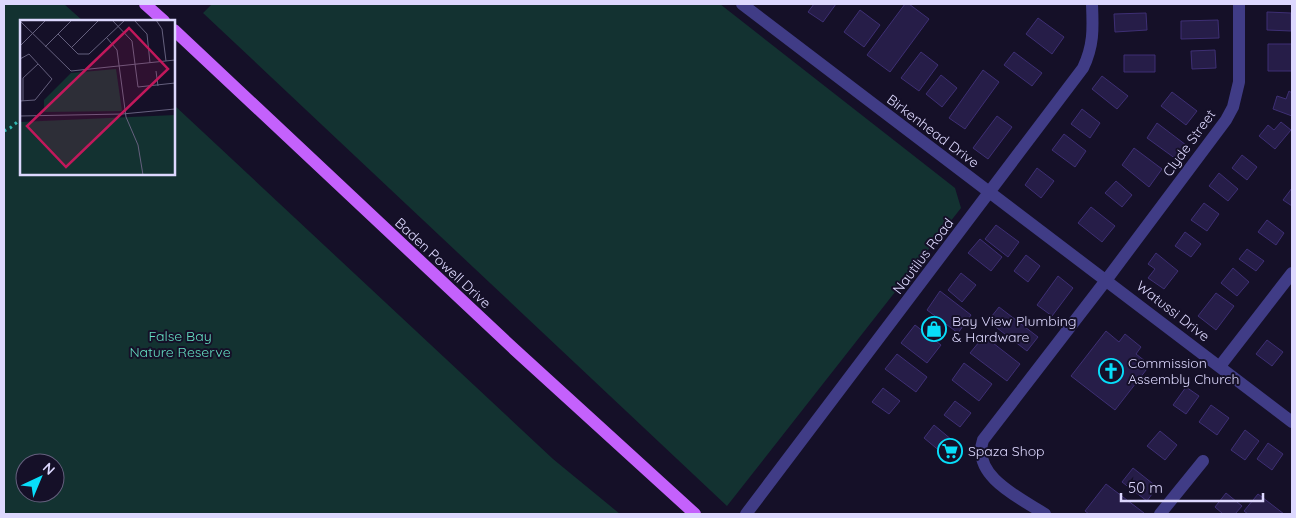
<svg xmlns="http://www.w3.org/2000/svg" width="1296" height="518" viewBox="0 0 1296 518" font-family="Quicksand,sans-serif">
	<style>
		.green { fill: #133231; fill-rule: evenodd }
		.building { fill: #261d48; stroke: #3e2f74 }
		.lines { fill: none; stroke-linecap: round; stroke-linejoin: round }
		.path { stroke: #32b8b1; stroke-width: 3; stroke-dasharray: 2.5 4; stroke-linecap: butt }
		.minor { stroke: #403c86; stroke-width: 12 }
		.primary { stroke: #c461fc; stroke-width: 12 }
		.labels { text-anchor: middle; stroke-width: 4; stroke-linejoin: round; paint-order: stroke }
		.street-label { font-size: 14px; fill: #ddd8fe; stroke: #151028 }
		.poi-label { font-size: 14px; fill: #ddd8fe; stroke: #151028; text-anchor: start }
		.park-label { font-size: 14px; fill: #64dec1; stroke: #151028 }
		.inset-road { fill: none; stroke: #65607e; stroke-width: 1 }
		.view { fill: #c2185b; fill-opacity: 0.15; stroke: #c2185b; stroke-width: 2.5 }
		.inset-edge { fill: none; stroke: #ddd8fe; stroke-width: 2.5 }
	</style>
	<rect width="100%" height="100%" fill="#151028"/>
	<path class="green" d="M4 4H64L83 21H21V174H174V105L553 459 620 514H4ZM25 463H55V493H25Z
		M212 4H720L955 188 961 208 727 506 203 13Z"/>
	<path class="building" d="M814 4H836L823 22 808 12Z
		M905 4H909L929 19 890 72 867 55Z
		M860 10 880 25 864 47 844 32Z
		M1267 12 1291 13V31L1267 30Z
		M1146 13 1147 30 1115 32 1114 14Z
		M1038 18 1064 37 1052 54 1026 34Z
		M1218 20 1219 38 1181 39V21Z
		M1268 44H1292V71H1268Z
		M1215 50 1216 68 1192 69 1191 51Z
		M921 52 938 65 919 91 901 78Z
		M1014 52 1042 73 1032 86 1004 65Z
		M1124 55H1155V72H1124Z
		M983 70 999 82 965 129 949 118Z
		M941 75 957 88 942 107 926 94Z
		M1102 76 1128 96 1117 109 1092 89Z
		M1289 91 1292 93V116L1273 109 1277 96 1286 99Z
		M1172 92 1197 111 1186 125 1161 106Z
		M1082 109 1100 123 1090 138 1071 124Z
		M997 116 1012 127 988 159 973 148Z
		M1281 122 1291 130 1275 149 1259 136 1268 125 1274 130Z
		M1157 123 1186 145 1176 159 1147 138Z
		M1064 134 1086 151 1075 167 1052 150Z
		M1134 148 1162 169 1149 187 1122 165Z
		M1242 155 1257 167 1247 180 1232 168Z
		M1037 168 1054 181 1041 198 1025 185Z
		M1219 173 1238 189 1228 201 1209 186Z
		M1116 181 1132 195 1122 207 1105 193Z
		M1292 188V206L1283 200Z
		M1204 203 1219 214 1207 231 1191 220Z
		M1091 207 1115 226 1102 242 1078 223Z
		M1267 220 1284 233 1276 245 1258 232Z
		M996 225 1019 242 1008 257 985 239Z
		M1185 232 1201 244 1191 257 1175 246Z
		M980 239 1002 257 991 271 968 253Z
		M1247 249 1264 261 1256 271 1239 259Z
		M1156 253 1178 271 1164 289 1148 278 1155 269 1148 264Z
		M1026 255 1040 266 1028 282 1014 271Z
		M1233 268 1249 282 1237 296 1221 283Z
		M961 273 976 285 962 302 948 290Z
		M1058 276 1073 288 1052 316 1037 305Z
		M940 291 971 315 958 333 927 310Z
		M1216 293 1234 306 1216 330 1198 316Z
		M999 307 1038 337 1027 351 988 321Z
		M915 325 941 345 927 363 901 343Z
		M1106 331 1119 342 1125 334 1141 347 1136 354 1150 365 1115 410 1071 376Z
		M984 336 1020 364 1007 381 970 353Z
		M1267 340 1283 352 1272 366 1256 354Z
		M897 354 927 377 916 392 885 369Z
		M964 363 992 384 979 401 952 380Z
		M1186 387 1199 396 1186 414 1173 405Z
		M883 388 900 401 889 414 872 402Z
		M955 401 971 413 960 427 944 415Z
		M1211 405 1229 418 1217 435 1199 422Z
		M934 425 958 445 947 457 924 438Z
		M1245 430 1259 441 1245 460 1231 450Z
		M1160 431 1177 445 1165 460 1147 446Z
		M1268 443 1283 454 1272 470 1257 459Z
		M1133 468 1157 487 1147 501 1122 482Z
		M1106 484 1144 513 1143 514H1089L1085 511Z
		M1226 493 1242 506 1235 514H1223L1215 507Z
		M1258 494 1284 514H1248L1244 511Z"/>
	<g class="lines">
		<path class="path" d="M4 131 10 128 21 119"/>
		<path class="minor" d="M742 4C925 144 1110 282 1292 422
			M1220 366 1292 273
			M746 514 1083 68C1094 45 1093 28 1092 4
			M1045 514C1020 498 971 476 983 440L1107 279 1226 120 1233 107 1239 82V4
			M1160 514 1203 461"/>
		<path class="primary" d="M145 4 164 21
			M174 30 515 350 695 514"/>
	</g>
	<defs>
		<symbol id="shop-ring" viewBox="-11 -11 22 22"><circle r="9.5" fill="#151028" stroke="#08defa" stroke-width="1.5"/><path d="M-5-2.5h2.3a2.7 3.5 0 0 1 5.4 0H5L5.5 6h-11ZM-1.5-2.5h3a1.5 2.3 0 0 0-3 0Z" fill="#08defa"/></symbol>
		<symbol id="church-ring" viewBox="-11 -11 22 22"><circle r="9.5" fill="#151028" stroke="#08defa" stroke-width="1.5"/><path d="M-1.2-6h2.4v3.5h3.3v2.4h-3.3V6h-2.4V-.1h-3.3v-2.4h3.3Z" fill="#08defa"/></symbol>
		<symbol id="supermarket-ring" viewBox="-11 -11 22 22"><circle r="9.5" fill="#151028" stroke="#08defa" stroke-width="1.5"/><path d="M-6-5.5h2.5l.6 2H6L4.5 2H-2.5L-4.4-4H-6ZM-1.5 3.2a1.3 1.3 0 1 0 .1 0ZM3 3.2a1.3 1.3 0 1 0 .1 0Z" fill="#08defa"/></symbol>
	</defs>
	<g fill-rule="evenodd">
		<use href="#shop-ring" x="920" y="315" width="28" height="28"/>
		<use href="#church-ring" x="1097" y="357" width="28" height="28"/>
		<use href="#supermarket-ring" x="936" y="437" width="28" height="28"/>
	</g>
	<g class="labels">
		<g class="street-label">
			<text transform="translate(933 131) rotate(37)" y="5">Birkenhead Drive</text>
			<text transform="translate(1189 143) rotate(-54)" y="5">Clyde Street</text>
			<text transform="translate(923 256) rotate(-53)" y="5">Nautilus Road</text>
			<text transform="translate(443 263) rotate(43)" y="5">Baden Powell Drive</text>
			<text transform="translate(1173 311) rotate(38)" y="5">Watussi Drive</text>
		</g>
		<g class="poi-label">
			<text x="952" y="326">Bay View Plumbing<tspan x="952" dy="16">&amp; Hardware</tspan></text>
			<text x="1128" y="368">Commission<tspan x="1128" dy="16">Assembly Church</tspan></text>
			<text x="968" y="456">Spaza Shop</text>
		</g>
		<g class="park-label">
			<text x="180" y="341">False Bay<tspan x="180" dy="16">Nature Reserve</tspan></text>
		</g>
	</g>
	<g transform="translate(20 20)">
		<rect width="155" height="155" fill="#151028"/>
		<path d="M96 49 102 91 24 92V80L51 53ZM155 95V155H0V102Z" fill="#133231"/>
		<path class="inset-road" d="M92 0 112 21 118 67 155 63M114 0 127 14 130 43M136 0 142 9 146 41M0 1 51 51 155 40M38 14 58 34H69L105 0M87 18 97 30 106 97 118 125 123 155M0 26 26 0M25 27 52 0M51 28 79 0M0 39 9 34 32 59 15 80 0 81M136 51 138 66M3 81V58L18 44M0 96 102 94 155 89"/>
		<path class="view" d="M109 8 148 49 46 147 7 106Z"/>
		<rect width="155" height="155" class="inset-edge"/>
	</g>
	<rect width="1296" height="518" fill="none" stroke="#ddd8fe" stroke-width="10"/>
	<g transform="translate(40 478) rotate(44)"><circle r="24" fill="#151028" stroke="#65607e"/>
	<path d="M0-4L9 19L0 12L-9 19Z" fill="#08defa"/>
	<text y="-8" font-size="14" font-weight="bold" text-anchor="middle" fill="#ddd8fe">N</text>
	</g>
	<path d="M1121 493v8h142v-8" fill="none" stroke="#ddd8fe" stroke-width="2.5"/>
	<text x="1128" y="493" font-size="15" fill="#ddd8fe" stroke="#151028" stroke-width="4" paint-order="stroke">50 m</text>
</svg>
